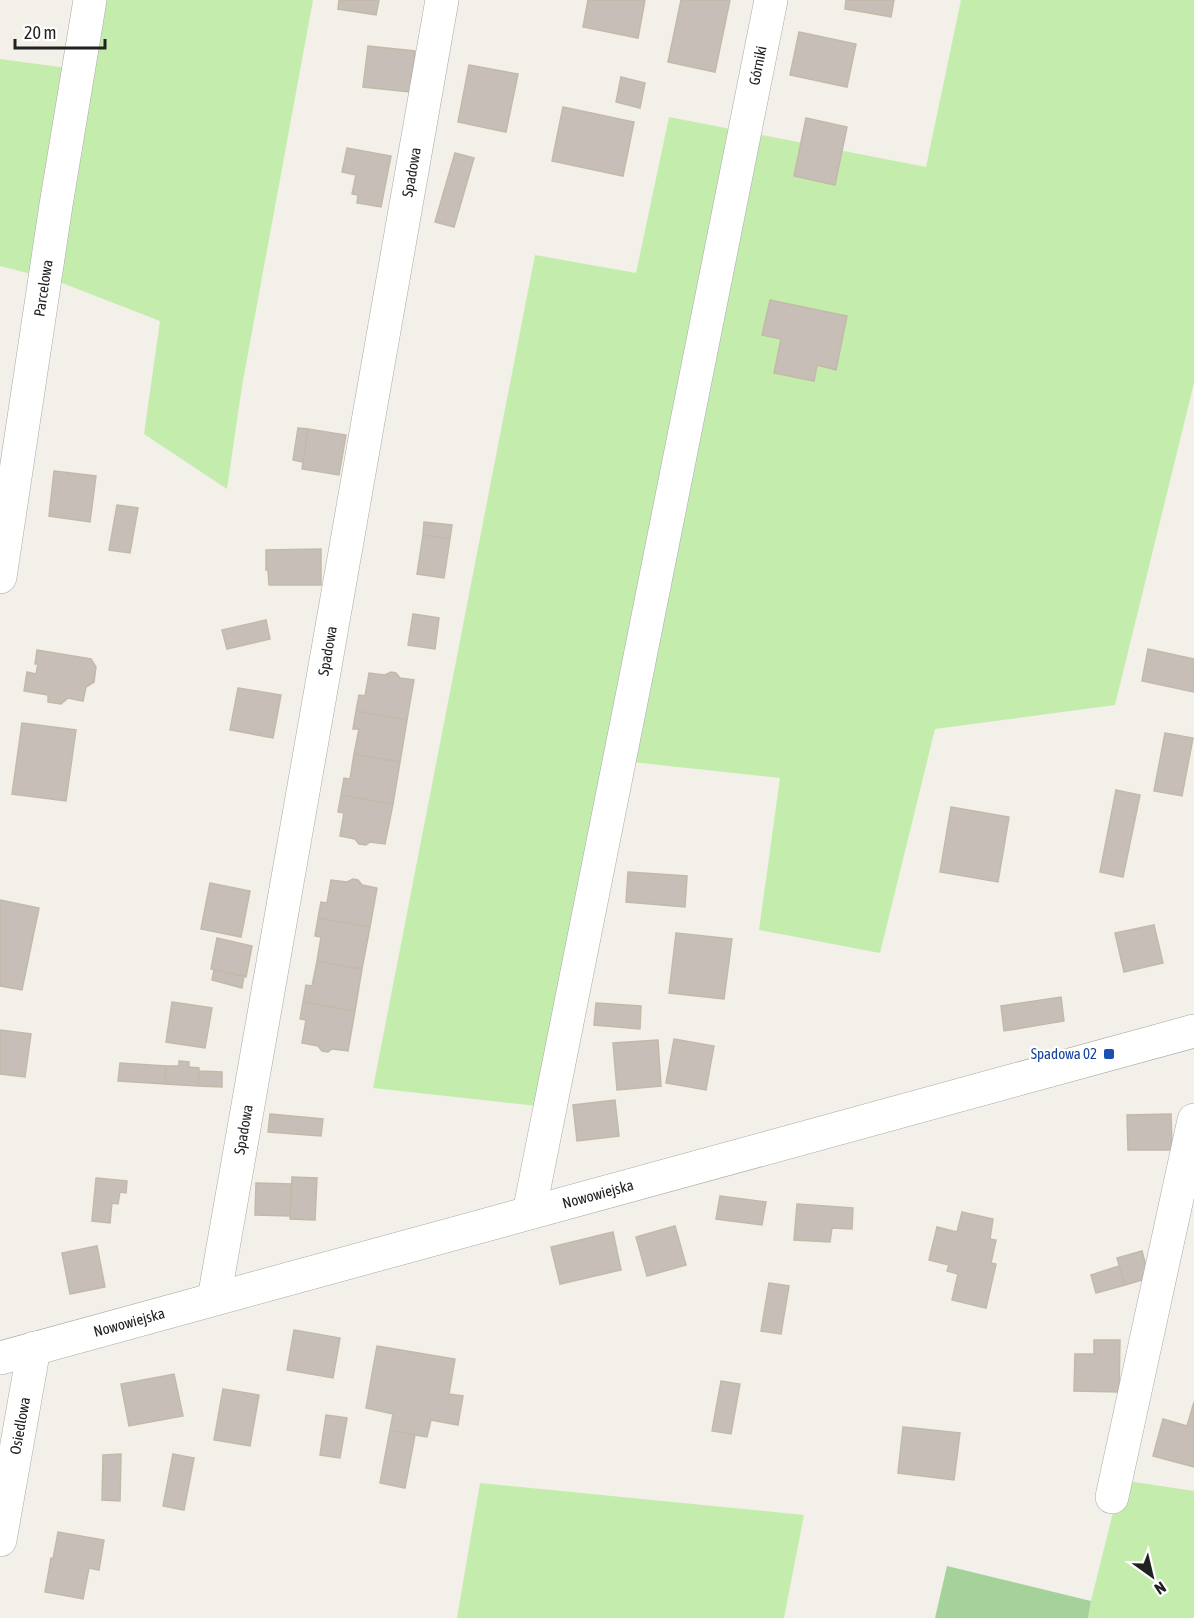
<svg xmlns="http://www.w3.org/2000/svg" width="1194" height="1618" viewBox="0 0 1194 1618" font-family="'Asap Condensed',sans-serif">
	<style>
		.grass { fill: #c4edad }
		.forest { fill: #a5d29b }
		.building { fill: #c7bfb7; stroke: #c4b9a9; stroke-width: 1.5 }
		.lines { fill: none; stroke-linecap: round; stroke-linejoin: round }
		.minor-casing { stroke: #a8a8a8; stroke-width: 34 }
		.minor { stroke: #fff; stroke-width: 33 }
		.transit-dot { fill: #1a4fb4; stroke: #fff; stroke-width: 2 }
		.labels { text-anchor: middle; stroke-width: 4.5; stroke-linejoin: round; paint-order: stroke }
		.street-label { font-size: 15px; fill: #212121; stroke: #fff }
		.transit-label { font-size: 15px; fill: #164399; stroke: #fff; text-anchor: end }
	</style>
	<rect width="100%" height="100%" fill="#f2f0e8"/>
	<path class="grass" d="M104 0H313L242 386 227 489 144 434 160 321 57 281Z
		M961 0H1194V383L1115 705 935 729 880 953 759 930 780 778 604 759 537 1106 373 1088 535 255 636 273 669 117 926 167Z
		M0 59 68 68 35 275 0 266Z
		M1121 1480 1194 1491V1618H1088L1091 1601Z
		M480 1483 804 1515 784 1618H457Z"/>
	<path class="forest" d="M947 1566 1091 1601 1088 1618H935Z"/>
	<path class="building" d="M339 0H379L376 15 338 9Z
		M588 0H645L638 38 583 27Z
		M681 0H730L715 72 668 62Z
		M846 0H894L891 17 845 9Z
		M799 32 856 44 847 87 790 75Z
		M368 46 415 51 410 92 363 87Z
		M469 65 518 74 506 132 458 122Z
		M621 77 645 83 640 108 616 102Z
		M563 107 634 122 623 176 552 161Z
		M806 118 847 127 835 185 794 176Z
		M347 148 391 156 381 207 357 203 358 195 352 194 356 175 342 172Z
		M455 153 474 158 454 227 435 222Z
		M770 300 847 316 836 370 817 365 814 381 774 373 781 339 762 335Z
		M298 428 308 429 303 462 293 460Z
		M308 429 346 435 339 475 302 469Z
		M54 471 96 476 90 522 49 516Z
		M117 505 138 508 130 553 109 550Z
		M424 522 452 525 450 539 423 535Z
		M423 535 450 539 444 578 417 574Z
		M321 549V585H269L268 570H266V550Z
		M413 614 439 618 435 649 408 645Z
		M266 620 270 639 227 649 222 630Z
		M1148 649 1194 659V692L1142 681Z
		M37 650 91 659 96 667 94 682 86 687 83 701 68 698 61 704 48 702V695L24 691 27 672 36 674 38 664H35Z
		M391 672 396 673 400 678 414 680 407 720 356 711 359 695 365 696 369 673 385 675Z
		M238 688 281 695 273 738 230 730Z
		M356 711 407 720 400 762 354 754 359 729H353Z
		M22 723 76 730 66 801 12 794Z
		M1165 733 1193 738 1182 796 1154 791Z
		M354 754 400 762 393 804 341 795 344 778 350 779Z
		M1116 790 1140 795 1123 877 1100 872Z
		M341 795 393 804 385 844 370 842 366 845 359 844 355 839 340 836 344 813 338 812Z
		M951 807 1009 817 998 882 940 872Z
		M628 872 687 876 685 907 626 902Z
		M353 879 358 880 362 885 377 888 370 927 318 918 321 902 327 903 331 880 347 882Z
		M210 883 250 891 241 937 201 929Z
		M0 900 39 908 22 990 0 986Z
		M318 918 370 927 362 969 317 961 321 937 315 936Z
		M1154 925 1163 963 1124 972 1115 933Z
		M676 933 732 939 724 999 669 993Z
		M217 938 252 946 246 977 211 969Z
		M317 961 362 969 355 1011 303 1002 306 985 312 986Z
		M214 970 244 976 242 988 212 980Z
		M1061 997 1064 1021 1004 1031 1001 1006Z
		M172 1002 212 1008 205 1048 166 1042Z
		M303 1002 355 1011 348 1051 332 1049 328 1052 322 1051 318 1046 302 1043 306 1020 300 1019Z
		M596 1003 641 1006 640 1029 594 1025Z
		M0 1030 31 1034 25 1077 0 1074Z
		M674 1039 714 1046 706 1090 666 1083Z
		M658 1040 661 1086 617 1090 613 1043Z
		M179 1061 189 1062V1067L199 1068 198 1086 165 1084 166 1066H179Z
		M120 1063 166 1066 165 1084 118 1081Z
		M199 1071 222 1072V1087L198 1086Z
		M615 1100 619 1136 577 1141 573 1105Z
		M270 1114 323 1119 321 1136 268 1132Z
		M1171 1114 1172 1150H1128L1127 1115Z
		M292 1177 317 1178 315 1220 290 1219Z
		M96 1178 127 1181 126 1193 120 1192 118 1204 112 1203 110 1223 92 1221Z
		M256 1183 292 1184 290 1216 255 1215Z
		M720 1196 766 1202 762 1225 716 1219Z
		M797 1204 853 1208 852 1229 832 1228 830 1242 794 1240Z
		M962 1212 993 1219 990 1239 996 1240 991 1263 996 1264 986 1308 952 1300 958 1274 947 1271 949 1265 929 1260 937 1227 957 1232Z
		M675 1226 686 1265 647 1276 636 1237Z
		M613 1232 621 1270 560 1284 551 1247Z
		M97 1246 105 1287 70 1294 62 1253Z
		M1142 1251 1149 1278 1125 1285 1117 1258Z
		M1119 1266 1125 1285 1096 1293 1091 1275Z
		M769 1283 789 1286 781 1334 761 1331Z
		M294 1330 340 1338 333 1378 287 1370Z
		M1094 1340H1120L1119 1392 1074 1391 1075 1354H1094Z
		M377 1346 455 1359 449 1394 463 1396 458 1425 431 1420 427 1437 415 1435 390 1430 393 1414 366 1408Z
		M174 1374 183 1416 129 1426 121 1384Z
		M721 1381 740 1384 731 1434 712 1431Z
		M223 1389 259 1395 250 1446 214 1440Z
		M1194 1402V1467L1153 1456 1163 1419 1187 1426Z
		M326 1415 347 1418 340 1458 320 1455Z
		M903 1427 960 1433 954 1480 898 1473Z
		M390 1430 415 1435 405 1488 380 1483Z
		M121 1454 120 1501 102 1500 103 1455Z
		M173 1454 194 1458 184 1510 163 1506Z
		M58 1532 104 1540 99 1570 89 1568 83 1599 45 1592 51 1558 53 1559Z"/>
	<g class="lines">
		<defs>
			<g id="minor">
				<path id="s1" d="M0 577 56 205 90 0"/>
				<path id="s2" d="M529 1213 771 0"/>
				<path id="s3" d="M214 1299 442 0"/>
				<path id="s4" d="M0 1358 1194 1031"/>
				<path d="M1112 1497 1194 1120"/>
				<path id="s5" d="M0 1540 34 1348"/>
			</g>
		</defs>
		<use href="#minor" class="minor-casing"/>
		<use href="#minor" class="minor"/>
	</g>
	<rect class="transit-dot" x="1103" y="1048" width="12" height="12" rx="3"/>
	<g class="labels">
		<g class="street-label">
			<text dy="5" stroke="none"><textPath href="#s2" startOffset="1170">Górniki</textPath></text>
			<text dy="5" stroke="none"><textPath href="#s3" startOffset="1144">Spadowa</textPath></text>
			<text dy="5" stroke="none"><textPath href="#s1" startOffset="292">Parcelowa</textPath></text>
			<text dy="5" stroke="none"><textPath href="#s3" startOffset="658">Spadowa</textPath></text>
			<text dy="5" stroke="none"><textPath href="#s3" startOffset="172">Spadowa</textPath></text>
			<text dy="5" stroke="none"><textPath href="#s4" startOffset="620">Nowowiejska</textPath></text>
			<text dy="5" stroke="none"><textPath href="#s4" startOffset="134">Nowowiejska</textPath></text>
			<text dy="5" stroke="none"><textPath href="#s5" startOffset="116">Osiedlowa</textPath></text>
		</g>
		<g class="transit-label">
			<text x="1097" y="1059">Spadowa 02</text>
		</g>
	</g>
	<g transform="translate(1152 1576) rotate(146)" stroke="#ffffff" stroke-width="4.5" paint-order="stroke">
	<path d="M0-4.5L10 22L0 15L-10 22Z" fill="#212121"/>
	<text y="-9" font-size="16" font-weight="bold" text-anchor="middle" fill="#212121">N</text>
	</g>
	<path d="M15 39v9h90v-9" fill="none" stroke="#212121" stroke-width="3"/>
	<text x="24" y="39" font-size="18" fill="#212121" stroke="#ffffff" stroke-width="4.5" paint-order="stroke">20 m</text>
</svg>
